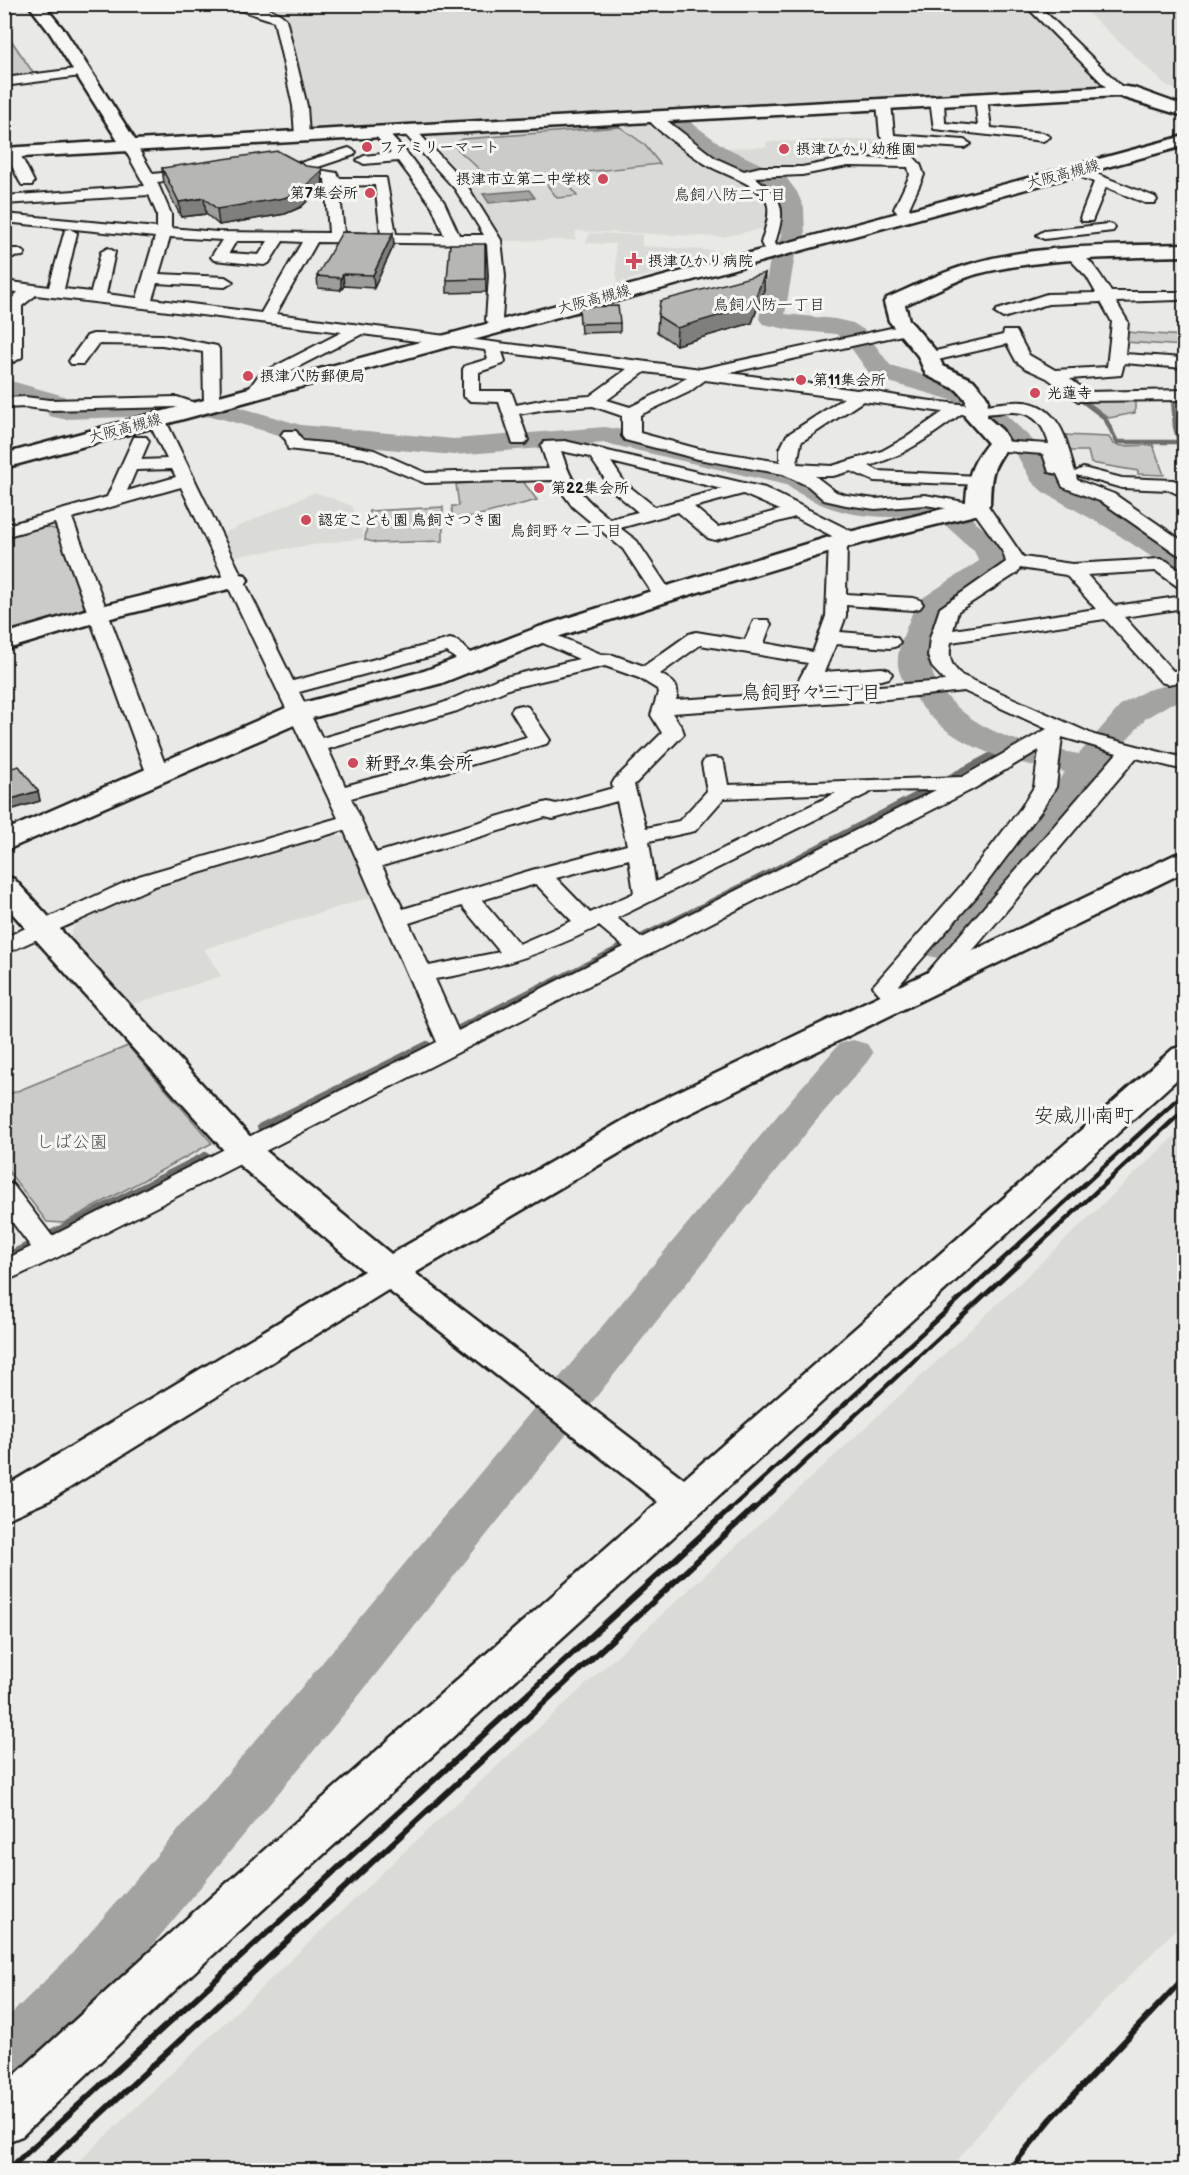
<svg xmlns="http://www.w3.org/2000/svg" width="1189" height="2175" viewBox="0 0 1189 2175" font-family="'Balsamiq Sans','Klee One',sans-serif">
	<style>
		.built { fill: #dadad6 }
		.green { fill: #cbcbc7; stroke: #747472; stroke-width: 1.5 }
		.water { fill: #a3a3a1; stroke: #6d6d6c; stroke-width: 1.5 }
		.lines { fill: none; stroke-linecap: round; stroke-linejoin: round }
		.stream-far2 { stroke: #6d6d6c; stroke-width: 4.5 }
		.stream-far1 { stroke: #6d6d6c; stroke-width: 6 }
		.stream { stroke: #6d6d6c; stroke-width: 8 }
		.river { fill: #a3a3a1; fill-rule: evenodd }
		.street-casing { stroke: #1c1c1c; stroke-width: 4 }
		.secondary-casing { stroke: #1c1c1c; stroke-width: 5 }
		.primary-casing { stroke: #1c1c1c; stroke-width: 5 }
		.street { fill: #f6f6f2; fill-rule: evenodd }
		.secondary { fill: #f6f6f2; fill-rule: evenodd }
		.primary { fill: #f6f6f2; fill-rule: evenodd }
		.rail-far1 { stroke: #1c1c1c; stroke-width: 4.5 }
		.rail { stroke: #1c1c1c; stroke-width: 6 }
		.wall { fill: #9d9d9a; stroke: #1c1c1c; stroke-width: 1.5 }
		.shaded-wall { fill: #7f7f7d; stroke: #1c1c1c; stroke-width: 1.5 }
		.building { fill: #b6b6b3; stroke: #1c1c1c; stroke-width: 1.5 }
		.poi-dot { fill: #d1495b; stroke: #f6f6f2; stroke-width: 2 }
		.labels { text-anchor: middle; stroke-width: 6; stroke-linejoin: round; paint-order: stroke }
		.far-poi-label { font-size: 15px; font-weight: bold; fill: #1c1c1c; stroke: #f6f6f2; text-anchor: start }
		.far-street-label { font-size: 15px; fill: #1c1c1c; stroke: #f6f6f2 }
		.far-neighbourhood-label { font-size: 16px; fill: #1c1c1c; stroke: #f6f6f2 }
		.poi-label { font-size: 18px; font-weight: bold; fill: #1c1c1c; stroke: #f6f6f2; text-anchor: start }
		.park-label { font-size: 18px; fill: #51514f; stroke: #f6f6f2 }
		.neighbourhood-label { font-size: 20px; fill: #1c1c1c; stroke: #f6f6f2 }
	</style>
	<rect width="100%" height="100%" fill="#e9e9e5"/>
	<filter id="ink" filterUnits="userSpaceOnUse"><feTurbulence type="fractalNoise" baseFrequency=".0167" numOctaves="2"/><feDisplacementMap in="SourceGraphic" scale="12" xChannelSelector="R" yChannelSelector="G"/><feConvolveMatrix kernelMatrix="1 2 1 2 8 2 1 2 1" color-interpolation-filters="sRGB"/></filter>
	<g filter="url(#ink)">
		<path class="built" d="M244 5H1027L1108 85 303 132 286 16Z
			M1079 5H1184V94L1166 85Z
			M648 121 656 122 763 192 770 206 769 227 723 237 576 231 575 240 503 241 468 185 421 136 423 133Z
			M883 139 902 161 809 169 755 170 718 148 767 147 766 142Z
			M590 233 642 235V246L739 252 617 283 615 244 586 243Z
			M315 492 352 506 364 535 363 538 235 556 224 533Z
			M329 834 346 837 374 896 204 949 221 976 128 1006 69 938 75 925 150 888Z
			M1184 1127V1921L1006 2101 949 2170H70L406 1850 931 1367Z"/>
		<path class="green" d="M5 31 34 74 5 78Z
			M620 127 644 144 660 164 493 182 453 145 463 139Z
			M566 180 577 196 557 198 545 182Z
			M1125 332 1184 336V346L1125 342Z
			M1083 398H1135V413L1109 418Z
			M1063 435 1109 437 1113 444 1123 446 1153 445 1164 475 1138 474V471L1091 463 1088 451H1065Z
			M522 480 537 500 472 517H452V506H459L456 484Z
			M443 507V541L377 543 365 540 369 511Z
			M46 527 58 530 84 607 78 613 5 635V536Z
			M128 1046 212 1143 64 1223 47 1222 5 1167V1096Z"/>
		<path class="water" d="M529 190 535 198 489 203 483 194Z"/>
		<g class="lines">
			<path class="stream-far2" d="M1077 397 1105 418 1117 442H1184
				M1179 441 1175 427 1173 397H1184"/>
			<path class="stream-far1" d="M941 782 1003 749
				M540 988 786 864 932 787"/>
			<path class="stream" d="M461 1028 543 986
				M261 1127 427 1045
				M4 1258 205 1156"/>
			<path class="river" d="M674 113 681 115 723 146 785 176 797 192 804 208 805 237 795 255 785 314 835 319 853 323 864 330 890 365 981 392 985 398 981 404 972 406 872 377 846 341 836 334 791 330 763 324 759 319 771 255 781 237 782 208 775 193 769 186 707 156 667 123 663 119 667 115Z
				M4 379 64 396 69 403 195 399 222 402 301 425 454 439 605 427 635 432 685 447 759 461 806 473 831 490 855 497 892 499 923 496 952 501 997 541 1010 564 1006 570C990 581 956 599 944 611 938 618 935 637 932 646 928 665 932 678 944 693 977 734 1029 746 1079 754L1122 704 1147 690 1184 681V701L1170 704 1146 718 1099 773 1045 847 955 956 942 959 929 956 923 948 929 940 1019 831 1065 772C1009 762 954 749 918 702 910 692 900 679 898 666 896 647 908 626 914 608L918 601 979 561 974 551 934 515C919 513 906 516 892 517 850 517 820 508 786 485L605 443 454 455 299 441 219 418 195 415 63 419 49 416 44 407 4 397Z
				M991 408 1001 410 1040 447 1054 472 1063 480 1128 516 1184 552V574L1173 571 1108 528 1043 492 1032 482 1018 457 977 416 981 410Z
				M853 1040 867 1044 873 1053 867 1062 815 1122 345 1713 111 1995 25 2083 4 2091V2021L69 1957 307 1681 787 1104 839 1044Z"/>
			<defs>
				<path id="street" d="M222 4C242 4 272 4 286 19L307 106 309 136 307 139 302 140 295 136 293 106 274 21Z
					M1024 4H1037L1123 88 1124 91 1123 94H1113Z
					M84 68 88 69 90 72 88 75 4 86V78Z
					M981 94 987 98 991 128 1043 133 1050 137 1043 141 934 129 930 100 932 97 937 96 944 100 945 123 978 126 975 98Z
					M884 99 891 103 894 135 964 140 971 144 964 148 902 144 920 164 924 175 909 208 915 216 908 220 903 219 894 209 910 175 908 167 848 166 802 175 754 177C784 197 786 209 775 243L779 252 772 256 767 255 761 243C764 232 770 218 768 206 764 184 720 174 704 163 686 151 658 132 645 116L652 112 657 113 715 158 744 171 760 167H802L848 158 900 159 880 136 877 103Z
					M408 126 413 127 466 184 501 240 505 276 502 319 507 325 505 328H493L486 320 489 276 487 244 317 242 276 314 701 369 905 325 911 327 913 330 911 333 729 373 857 390 862 389C896 397 935 402 971 405 996 408 1027 391 1050 414 1066 429 1069 452 1075 472L1083 468 1122 478 1173 480 1184 484V497L1169 490 1122 488 1076 475 1077 480 1114 494 1184 542V556L1177 554 1102 502 1063 487 1057 474 1049 472 1043 454 991 450 988 446 991 442 997 441 1049 444C1035 394 998 419 961 414 931 436 904 456 869 466L878 471 979 476 985 477 988 481 985 485 874 481 851 471 833 476H815L836 492 846 495 875 499 925 495 970 503 978 499 984 500 1023 557 1072 564 1160 559 1167 561 1184 574V588L1177 586 1156 571 1087 575 1115 606 1184 596V608L1124 617 1173 671 1184 669V681L1168 684 1161 682 1105 619 951 642C948 658 950 664 961 675L1094 735 1184 758V770L1136 758 939 990 930 992 921 990 918 985 921 980 1117 753 1062 737 1056 787 1041 811 976 897 899 985 914 998 911 1003C896 1007 881 999 873 986L960 887 1021 808 1034 787 1039 750 975 788 58 1257 4 1282V1260L31 1247 4 1211V1182L13 1185 52 1236 437 1042 344 830 155 886 4 954V938L139 876 338 818 181 487 72 518 169 775 166 780 158 781 150 780 147 775 55 523 4 537V526L107 497 134 437H146L149 441 141 460 167 459 147 419 150 415H162L165 419 293 681 450 639 457 641 483 663 480 667H466L447 652 299 692 322 738 443 703 497 679 579 659 534 639 531 635 534 631 541 629 601 654 613 655 644 666 689 634 696 632 745 640 754 620H768L771 624 764 643 813 652 826 616 829 542 834 537 795 517 715 540 708 538 678 512 620 528 637 541 673 595 670 599H656L623 549 573 507 553 480 425 483 364 458 288 449 286 440 281 435 284 431H296L303 441 347 445 374 450 426 473 549 469 541 446 544 442 565 441 765 488 859 535 861 539 859 543H847L846 594 913 598 920 600 923 604 920 608 913 610 846 605V616L840 632 890 636 897 638 900 642 897 646 890 648 836 644 824 672 882 668 889 670 892 674 889 678 882 680 817 685 814 691 945 681 932 667 928 656 930 638 940 608 1006 562 1003 552 975 513 925 505 875 509 846 505 824 500 808 486 783 474 698 459 625 440 622 436V416L593 406 546 409 519 414 528 440 525 444H513L499 402 471 401 463 396V369L465 366 488 359 485 350 362 334 282 375C273 382 263 396 254 398L246 393 258 376 270 369 342 332 36 295 22 306V357L14 362 6 357V305L18 292 4 291V281L49 287 65 230 70 229 77 233 64 289 91 292 101 252 108 248 115 252 106 294 137 298 155 237 4 222V214L157 228V214L149 195 4 204V196L145 186 123 146 130 142 135 143 153 174 197 169 204 173 197 177 157 182 171 214V228L217 232 329 233 325 179 308 177 285 165 292 161 300 163 349 148 356 152 354 155 312 169 337 173 339 178H386L396 234 444 235 432 206 398 161 364 164 357 160 364 156 391 153 372 132 379 128 384 129 407 153 444 202 459 235H484L455 189 401 130ZM375 185 381 234 344 233 339 186ZM170 237 222 240 211 257 214 260 264 265 269 263 283 241 302 242 261 313 152 299 157 283 225 287 233 282 225 277 159 274ZM236 241H268L259 255 229 253ZM502 352 627 369 590 396 546 399 516 405 511 391H479V372L503 364 505 361ZM645 372 687 377 677 384 630 407 607 400ZM705 380 844 398 787 435 780 449V462L699 449 640 433V415L689 392ZM863 401 943 412 907 437 882 451 832 466 797 464 801 442ZM561 451 590 457 613 491 638 512 610 519C581 496 573 487 561 451ZM611 462 722 489 655 507 625 483ZM172 469 176 477 127 491 136 470ZM743 494 780 510 718 527 694 507ZM1020 568 1066 575 1096 609 953 630 958 611 1017 573ZM700 645 808 663 792 693 676 700C681 685 671 680 660 674ZM605 666 639 678 657 689 658 693 651 715 662 733 615 779 612 784 613 788 556 804 548 802 540 804 376 853 351 798 546 744 550 740 528 707 521 705 514 707 511 711 527 737 345 786 328 749 457 711 511 688ZM964 691 1047 729 962 777 728 785 724 764 721 759 713 758 705 759 702 764 707 791 679 821 646 828 634 785 684 734 682 728 672 713 887 699ZM936 790 642 938 617 918 873 791ZM836 793 655 882 649 841 695 831 724 798ZM617 801 627 845 532 870 403 909 382 866 545 817 553 819ZM629 859 634 893 590 913 556 878ZM536 884 572 921 519 944 482 900ZM462 906 500 952 429 966 409 923ZM599 926 624 947 458 1031 435 979C494 970 546 953 599 926Z
					M12 148 19 152 34 182 32 185H22L20 182 5 152Z
					M1076 166 1155 197 1157 200 1155 203H1145L1106 187 1092 221H1082L1080 218 1094 182 1071 173 1069 170 1071 167Z
					M1108 224 1113 225 1115 228 1113 231 1044 239 1037 235 1044 231Z
					M4 249H18L25 253 23 256 4 258Z
					M1072 250C1089 254 1102 278 1111 292H1183L1184 297 1178 300 1116 302 1128 322 1125 354 1184 358V368L1124 363 1121 375 1070 379 1088 392 1184 390V400L1078 401 1047 378 1025 368 1016 361 1007 344 929 362 923 360 921 357 923 354 1003 335 1004 331H1016L1029 355 1055 370 1107 367 1112 322 1101 302 1048 304 1003 318 995 313 997 310 1047 294 1096 293 1087 277 1065 254Z
					M93 334 162 335 217 346 219 349 220 404 212 409 204 404 203 352 162 345 98 344 83 364H71L69 361 71 358 87 336Z
					M25 397 50 400 177 397 201 405 203 409 201 413 195 414 175 407 50 410 25 407 4 408V398Z"/>
				<path id="secondary" d="M28 4H43L65 31 135 140 1118 86 1134 88 1184 106V116L1118 96 4 158V148L118 141 50 33Z
					M1184 244V256C1116 258 1044 257 977 274 953 281 928 295 905 305L909 320 935 350 943 366 973 380 985 394 988 399 987 417 1002 430 1010 443C992 469 991 471 990 504L979 514 847 547 682 597 557 637 442 683 308 719 4 851V831L288 707 424 671 539 627 664 587 829 537 963 504 966 501C968 475 971 464 988 443L965 417 966 400 957 390 926 375 918 356 889 321 884 302 887 298C912 287 938 274 964 266 1031 244 1113 246 1184 244Z
					M236 573 245 575 248 580 245 585 107 619 4 650V634L89 609Z
					M1184 852V872L674 1121 415 1273 684 1479 1173 1049 1184 1046V1073L192 1974 22 2136 4 2143V2085L158 1944 658 1502 388 1290 50 1500 4 1520V1487L364 1271 231 1158 4 904V876L14 879 255 1142 391 1254 650 1105 1174 855Z"/>
				<path id="primary" d="M1184 136V146L4 468V454Z"/>
			</defs>
			<use href="#street" class="street-casing"/>
			<use href="#secondary" class="secondary-casing"/>
			<use href="#primary" class="primary-casing"/>
			<use href="#street" class="street"/>
			<use href="#secondary" class="secondary"/>
			<use href="#primary" class="primary"/>
			<path class="rail-far1" d="M728 1511 1184 1093
				M752 1511 1184 1110"/>
			<path class="rail" d="M8 2170 730 1509
				M40 2170 753 1509
				M1009 2170 1051 2119 1184 1978"/>
		</g>
		<path class="wall" d="M162 168 323 186 301 207 285 214 219 225 206 214 181 217 164 183Z
			M485 244 486 292 447 293V280Z
			M394 245 374 288 344 286 341 290 318 288 317 276Z
			M764 290 752 323 676 345 657 332 658 316Z
			M579 307 620 323V332L581 333Z
			M4 770 38 791 40 801 10 810 4 804Z"/>
		<path class="shaded-wall" d="M322 171 323 186 301 207 285 214 219 225 217 209Z
			M204 198 206 214 181 217 179 202Z
			M393 233 394 245 374 288 373 275Z
			M765 273 764 290 752 323 676 345 677 328Z
			M343 274 344 286 341 290V278Z
			M38 791 40 801 10 810 8 800Z"/>
		<path class="building" d="M278 151 306 166 322 168V171L299 192 284 198 217 209 204 198 179 202 162 168Z
			M342 232 393 233 373 275 343 274 341 278 317 276Z
			M450 244H485V279L447 280Z
			M765 273 752 306 677 328 658 316 660 301Z
			M618 306 620 323 580 324 579 307Z
			M19 766 38 791 8 800 4 796V770Z"/>
	</g>
	<g class="poi-dot">
		<circle cx="367" cy="147" r="6"/>
		<circle cx="784" cy="149" r="6"/>
		<circle cx="603" cy="179" r="6"/>
		<circle cx="370" cy="193" r="6"/>
		<path d="M631 252h6v6h6v6h-6v6h-6v-6h-6v-6h6z"/>
		<circle cx="248" cy="376" r="6"/>
		<circle cx="801" cy="380" r="6"/>
		<circle cx="1035" cy="393" r="6"/>
		<circle cx="539" cy="488" r="6"/>
		<circle cx="306" cy="520" r="6"/>
		<circle cx="353" cy="763" r="6"/>
	</g>
	<g class="labels">
		<g class="far-poi-label">
			<text x="379" y="152">ファミリーマート</text>
			<text x="796" y="154">摂津ひかり幼稚園</text>
			<text x="591" y="184" text-anchor="end">摂津市立第二中学校</text>
			<text x="358" y="198" text-anchor="end">第7集会所</text>
			<text x="648" y="266">摂津ひかり病院</text>
			<text x="260" y="381">摂津八防郵便局</text>
			<text x="813" y="385">第11集会所</text>
			<text x="1047" y="398">光蓮寺</text>
			<text x="551" y="493">第22集会所</text>
			<text x="318" y="525">認定こども園 鳥飼さつき園</text>
		</g>
		<g class="far-street-label">
			<text transform="translate(1063 174) rotate(-15)" y="5">大阪高槻線</text>
			<text transform="translate(594 299) rotate(-15)" y="5">大阪高槻線</text>
			<text transform="translate(125 428) rotate(-15)" y="5">大阪高槻線</text>
		</g>
		<g class="far-neighbourhood-label">
			<text x="730" y="200">鳥飼八防二丁目</text>
			<text x="769" y="310">鳥飼八防一丁目</text>
			<text x="566" y="536">鳥飼野々二丁目</text>
		</g>
		<g class="poi-label">
			<text x="365" y="769">新野々集会所</text>
		</g>
		<g class="park-label">
			<text x="72" y="1148">しば公園</text>
		</g>
		<g class="neighbourhood-label">
			<text x="811" y="699">鳥飼野々三丁目</text>
			<text x="1084" y="1122">安威川南町</text>
		</g>
	</g>
	<rect width="1189" height="2175" fill="none" stroke="#f6f6f2" stroke-width="24"/>
	<rect x="12" y="12" width="1165" height="2151" fill="none" stroke="#1c1c1c" stroke-width="2" filter="url(#ink)"/>
</svg>
